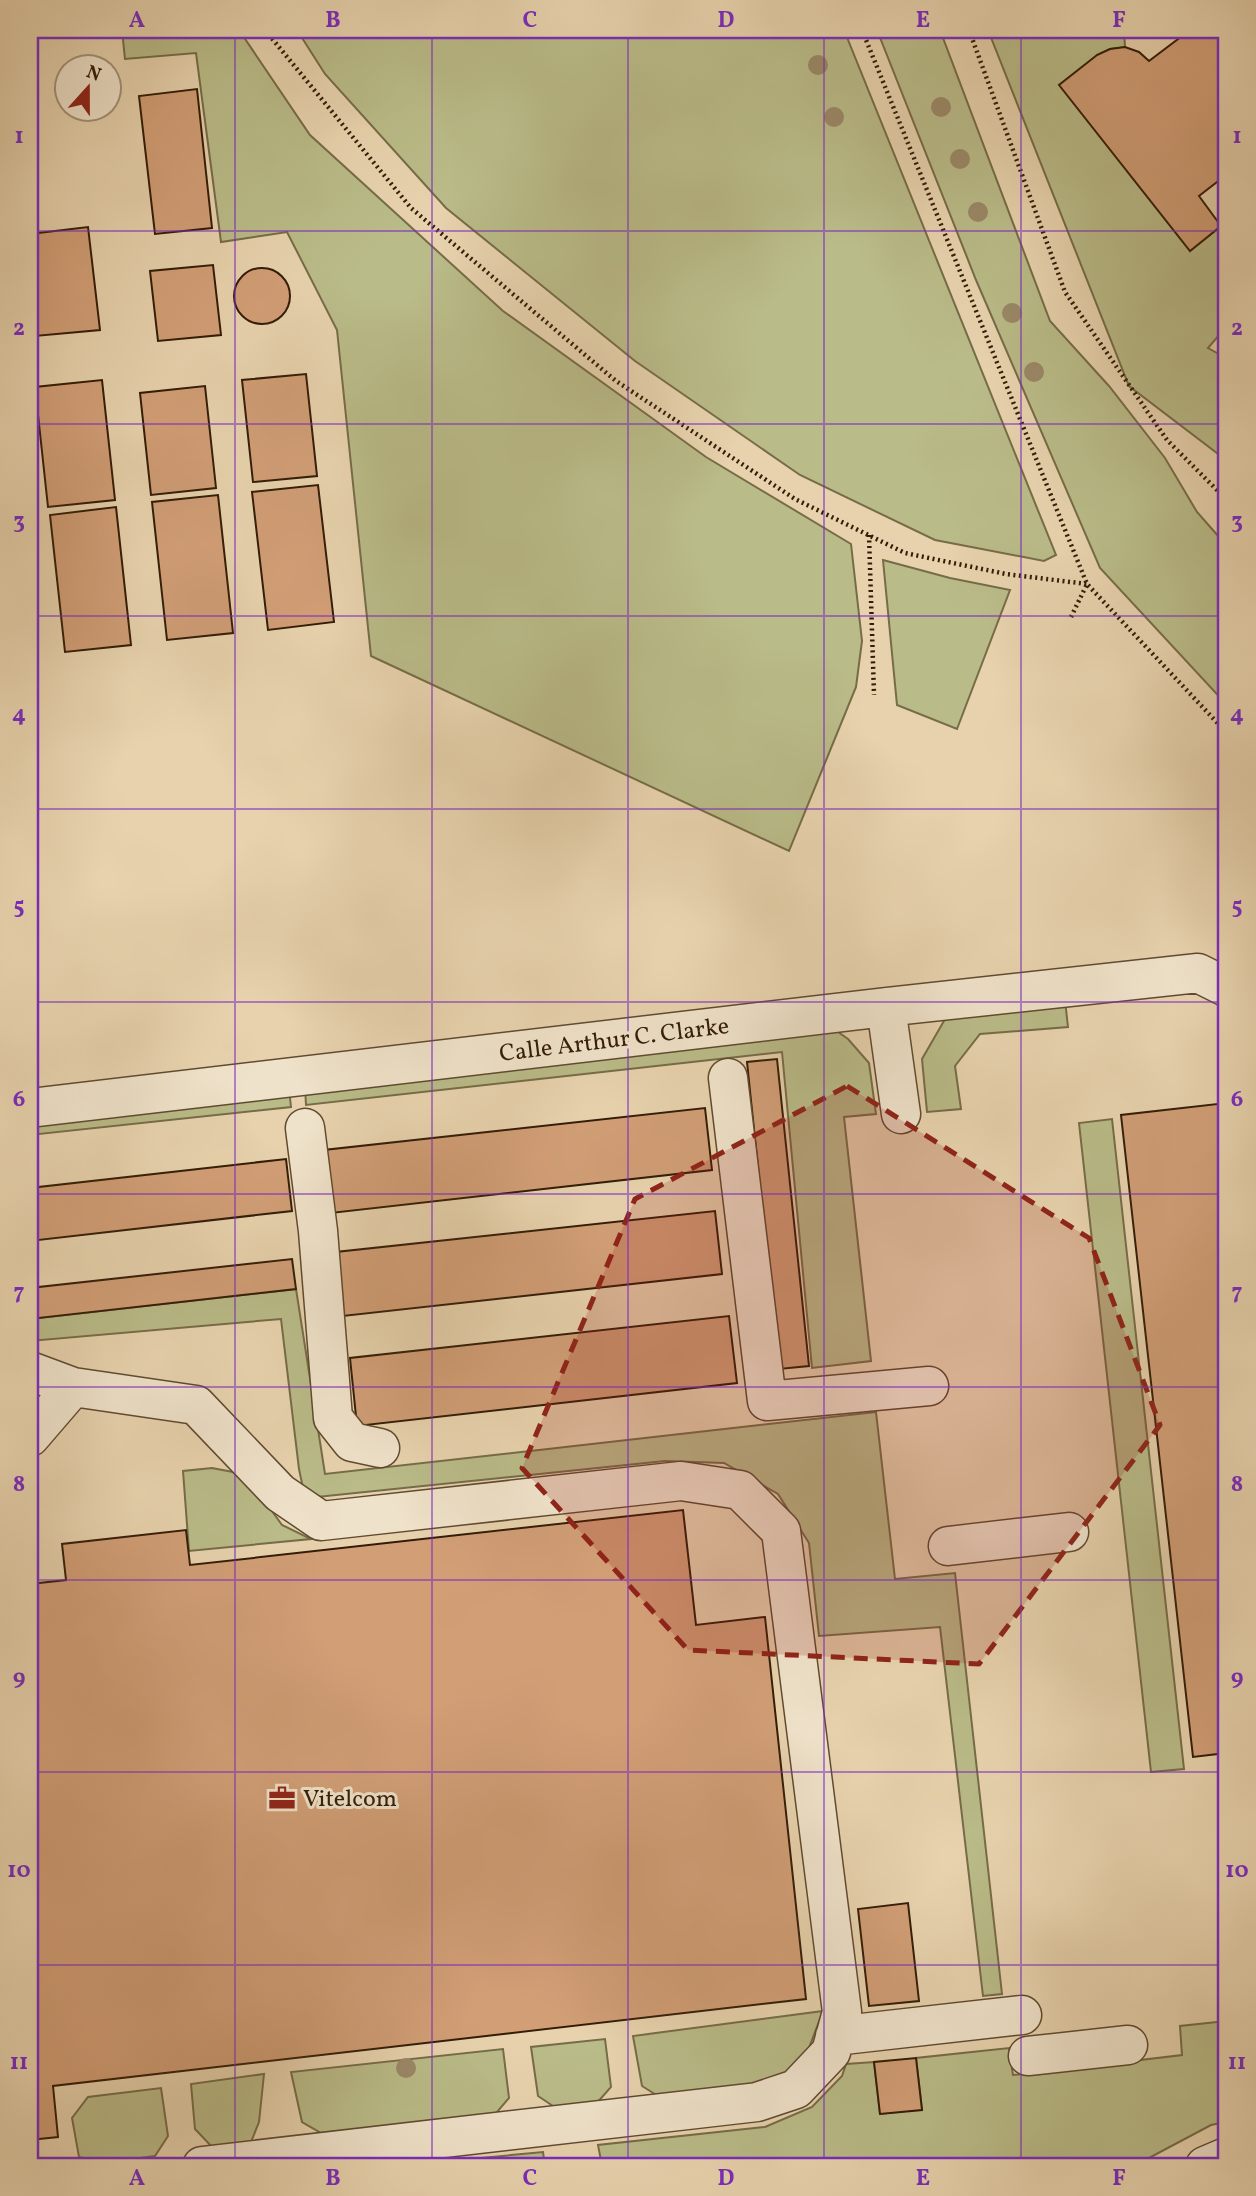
<svg xmlns="http://www.w3.org/2000/svg" width="1256" height="2196" viewBox="0 0 1256 2196" font-family="Vollkorn,serif">
	<style>
		.green { fill: #b9bb88; stroke: #766c48; stroke-width: 2 }
		.building { fill: #d19e76; stroke: #331c07; stroke-width: 2 }
		.lines { fill: none; stroke-linecap: round; stroke-linejoin: round }
		.minor-casing { stroke: #604a30; stroke-width: 41 }
		.path { stroke: #331c07; stroke-width: 4.5; stroke-dasharray: 2 3.5; stroke-linecap: butt }
		.minor { stroke: #efe2ca; stroke-width: 38 }
		.tree { fill: #9a8867 }
		.marked { fill: #8f2418; fill-opacity: 0.2; stroke: #8f2418; stroke-width: 5; stroke-dasharray: 14 9; stroke-linejoin: round }
		.grid { fill: none; stroke: #7b2cbf; stroke-width: 2; stroke-opacity: 0.55 }
		.labels { text-anchor: middle; stroke-width: 6; stroke-linejoin: round; paint-order: stroke }
		.street-label { font-size: 24px; fill: #331c07; stroke: #efe2ca }
		.poi-label { font-size: 24px; fill: #331c07; stroke: #efe2ca; text-anchor: start }
		.neatline { fill: none; stroke: #7b2cbf; stroke-width: 2.5 }
		.grid-label { font-size: 23px; text-anchor: middle; font-weight: bold; fill: #7b2cbf }
	</style>
	<rect width="100%" height="100%" fill="#e7d2ad"/>
	<filter id="stains"><feTurbulence type="fractalNoise" baseFrequency=".00286" numOctaves="4"/><feColorMatrix values="0 0 0 0 .2 0 0 0 0 .09 0 0 0 0 .02 0 0 0 .5 -.17"/></filter>
	<radialGradient id="worn" r=".72"><stop offset=".6" stop-color="#630" stop-opacity="0"/><stop offset="1" stop-color="#630" stop-opacity=".3"/></radialGradient>
	<path class="green" d="M122 30H239L310 135 503 311 706 457 851 544 862 641 856 687 789 851 371 656 337 330 287 232 221 242 196 53 125 59Z
		M297 30H844L1056 555 1044 561 935 540 800 475 635 361 446 208 325 74Z
		M877 30H940L1050 321 1109 386 1165 458 1197 512 1226 545V704L1100 568 976 280Z
		M988 30H1124L1125 47 1110 49 1097 55 1190 251 1221 226 1226 232V327L1208 348 1226 358V460L1129 386Z
		M883 560 950 578 1010 590 957 729 897 705Z
		M1065 1000 1068 1027 980 1034 955 1066 961 1109 927 1112 922 1059 948 1014Z
		M831 1027 848 1039 869 1063 876 1114 844 1117 871 1361 812 1368 782 1052 306 1105 305 1087Z
		M289 1089 291 1107 30 1135V1118Z
		M1112 1119 1184 1769 1151 1772 1079 1123Z
		M296 1289 325 1474 876 1412 895 1579 955 1573 1002 1994 983 1996 940 1627 819 1636 809 1543 778 1494 724 1463 665 1461 317 1497 303 1488 299 1469 281 1319 30 1341V1319Z
		M212 1468 233 1472 259 1493 282 1525 311 1539 189 1551 183 1471Z
		M823 2011 804 2061 772 2083 658 2096 642 2086 633 2036Z
		M1226 2021V2122L1211 2125 1134 2166H602L598 2145 765 2127 812 2107 842 2076 846 2064 874 2062 880 2114 922 2109 916 2058 1009 2048 1013 2075 1182 2055 1180 2026Z
		M605 2039 611 2087 596 2104 559 2110 538 2096 531 2047Z
		M503 2049 509 2098 492 2118 328 2137 302 2122 291 2072Z
		M264 2074 259 2122 251 2142 212 2147 195 2129 191 2084Z
		M161 2088 168 2136 155 2156 102 2163 79 2157 72 2118 88 2097Z
		M543 2152 545 2166H397Z"/>
	<path class="building" d="M1190 30H1226V175L1199 196 1221 226 1190 251 1059 85 1097 55 1110 49 1125 47 1139 52 1149 61Z
		M197 89 212 228 155 234 139 96Z
		M88 227 100 330 35 336 30 282V234Z
		M213 265 221 335 158 341 150 271Z
		M234 296a28 28 0 1 1 56 0a28 28 0 1 1-56 0Z
		M306 374 317 476 253 482 242 380Z
		M102 380 115 500 48 507 35 387Z
		M205 386 216 488 151 495 140 393Z
		M318 485 334 622 268 630 252 492Z
		M218 495 233 633 167 640 152 502Z
		M116 507 131 645 65 652 50 515Z
		M777 1059 809 1366 779 1369 747 1062Z
		M1226 1103V1753L1193 1757 1121 1115Z
		M705 1108 712 1170 331 1213 324 1150Z
		M286 1159 292 1211 30 1241V1188Z
		M715 1211 722 1274 343 1316 336 1252Z
		M292 1259 296 1289 30 1319V1288Z
		M729 1316 737 1383 357 1426 350 1358Z
		M683 1510 696 1625 765 1617 806 1999 53 2086 58 2137 30 2140V1584L66 1580 62 1544 186 1530 190 1565Z
		M908 1903 919 2001 869 2006 858 1909Z
		M916 2058 922 2110 880 2114 874 2062Z"/>
	<g class="lines">
		<defs>
			<path id="minor" d="M886 1007 901 1114
				M728 1078 767 1401 929 1386
				M30 1108 886 1007 1198 973 1226 987
				M305 1128 318 1231 333 1418 352 1442 380 1448
				M30 1371 73 1387 196 1405 280 1493 321 1521 681 1481 740 1490 781 1531 842 2012 831 2052 796 2089 757 2102 202 2166
				M30 1437 73 1387
				M948 1546 1069 1532
				M835 2036 1022 2015
				M1028 2056 1128 2045
				M1205 2166 1226 2157"/>
		</defs>
		<use href="#minor" class="minor-casing"/>
		<path class="path" d="M265 30 411 208 616 381 795 499 905 553 1006 574 1087 584
			M862 30 1087 584 1226 732
			M969 30 1065 292 1167 440 1226 499
			M869 535 874 695
			M1071 617 1087 584"/>
		<use href="#minor" class="minor"/>
	</g>
	<g class="tree">
		<circle cx="818" cy="65" r="10"/>
		<circle cx="941" cy="107" r="10"/>
		<circle cx="834" cy="117" r="10"/>
		<circle cx="960" cy="159" r="10"/>
		<circle cx="978" cy="212" r="10"/>
		<circle cx="1012" cy="313" r="10"/>
		<circle cx="1034" cy="372" r="10"/>
		<circle cx="406" cy="2068" r="10"/>
	</g>
	<path class="marked" d="M847 1086 1089 1238 1160 1425 979 1664 688 1650 522 1468 635 1199Z"/>
	<path class="grid" d="M235 30V2166M432 30V2166M628 30V2166M824 30V2166M1021 30V2166M30 231H1226M30 424H1226M30 616H1226M30 809H1226M30 1002H1226M30 1194H1226M30 1387H1226M30 1580H1226M30 1772H1226M30 1965H1226"/>
	<defs>
		<symbol id="office-bare" viewBox="-9 -9 18 18"><path d="M-6-3h4V-5.5h4V-3h4V5H-6ZM-1-4.5V-3h2v-1.5ZM-6 0V1H6V0Z" fill="#8f2418" stroke="#efe2ca" stroke-width="2.5" paint-order="stroke"/></symbol>
	</defs>
	<g fill-rule="evenodd">
		<use href="#office-bare" x="263" y="1779" width="38" height="38"/>
	</g>
	<g class="labels">
		<g class="street-label">
			<text transform="translate(614 1039) rotate(-7)" y="8">Calle Arthur C. Clarke</text>
		</g>
		<g class="poi-label">
			<text x="303" y="1806">Vitelcom</text>
		</g>
	</g>
	<rect width="1256" height="2196" fill="none" stroke="#e7d2ad" stroke-width="77"/>
	<g transform="translate(88 88) rotate(21)"><circle r="33" fill="#efe2ca" stroke="#a4937c" stroke-width="2"/>
	<path d="M0-5L12 26L0 18L-12 26Z" fill="#8f2418"/>
	<text y="-10" font-size="19" font-weight="bold" text-anchor="middle" fill="#331c07">N</text>
	</g>
	<rect x="38" y="38" width="1180" height="2120" class="neatline"/>
	<g class="grid-label">
		<text x="137" y="27">A</text>
		<text x="333" y="27">B</text>
		<text x="530" y="27">C</text>
		<text x="726" y="27">D</text>
		<text x="923" y="27">E</text>
		<text x="1119" y="27">F</text>
		<text x="19" y="143">1</text>
		<text x="1237" y="143">1</text>
		<text x="19" y="335">2</text>
		<text x="1237" y="335">2</text>
		<text x="19" y="528">3</text>
		<text x="1237" y="528">3</text>
		<text x="19" y="721">4</text>
		<text x="1237" y="721">4</text>
		<text x="19" y="913">5</text>
		<text x="1237" y="913">5</text>
		<text x="19" y="1106">6</text>
		<text x="1237" y="1106">6</text>
		<text x="19" y="1299">7</text>
		<text x="1237" y="1299">7</text>
		<text x="19" y="1491">8</text>
		<text x="1237" y="1491">8</text>
		<text x="19" y="1684">9</text>
		<text x="1237" y="1684">9</text>
		<text x="19" y="1877">10</text>
		<text x="1237" y="1877">10</text>
		<text x="19" y="2069">11</text>
		<text x="1237" y="2069">11</text>
		<text x="137" y="2185">A</text>
		<text x="333" y="2185">B</text>
		<text x="530" y="2185">C</text>
		<text x="726" y="2185">D</text>
		<text x="923" y="2185">E</text>
		<text x="1119" y="2185">F</text>
	</g>
	<rect width="100%" height="100%" filter="url(#stains)"/>
	<rect width="100%" height="100%" fill="url(#worn)"/>
</svg>
